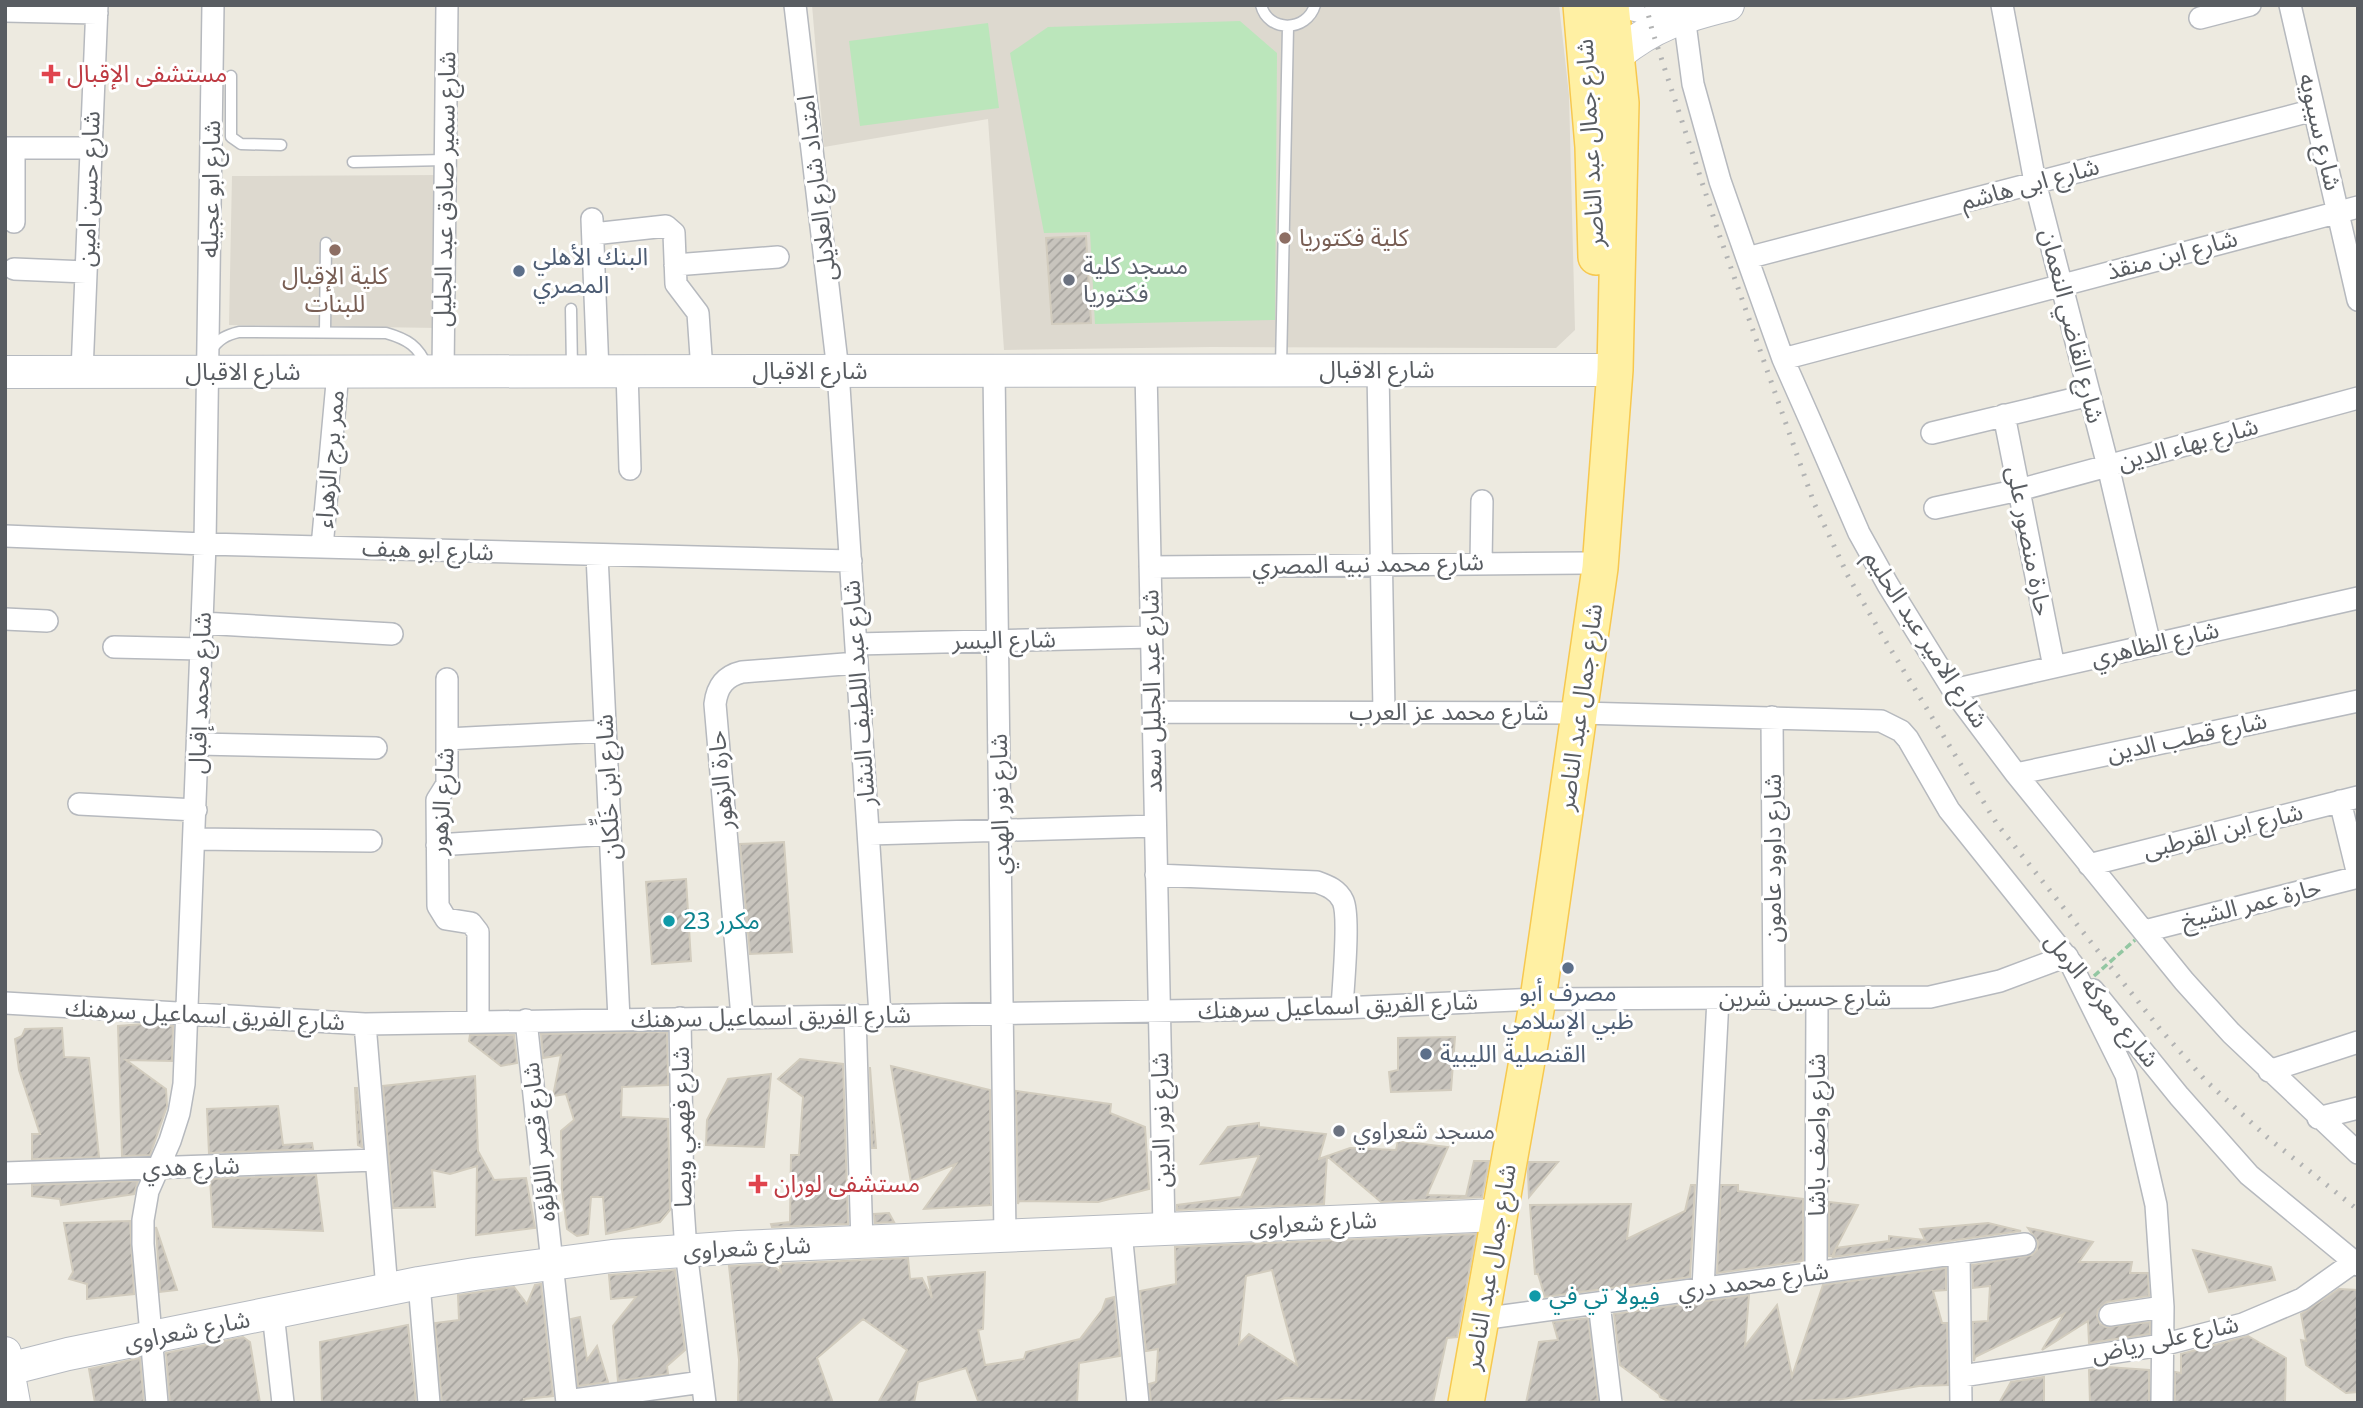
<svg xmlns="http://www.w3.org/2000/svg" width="2363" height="1408" viewBox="0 0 2363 1408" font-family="'Noto Sans','Noto Sans Arabic',sans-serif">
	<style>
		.education { fill: #ddd9cf }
		.pitch { fill: #bbe6bb }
		.building { fill: url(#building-hatch); stroke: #d2ccbe; stroke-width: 2; fill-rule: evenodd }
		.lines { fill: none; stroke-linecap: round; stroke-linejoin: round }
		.lane-casing { stroke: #b6b9be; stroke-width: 13 }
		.street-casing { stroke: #b6b9be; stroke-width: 24 }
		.secondary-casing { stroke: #b6bac0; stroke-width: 34 }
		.primary-casing { stroke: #f7c84f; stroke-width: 38 }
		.lane { stroke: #fff; stroke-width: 10 }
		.street { stroke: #fff; stroke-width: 21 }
		.secondary { stroke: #fff; stroke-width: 32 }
		.primary { stroke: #fff0a3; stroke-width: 35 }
		.rail { stroke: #b2b3b3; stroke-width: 5; stroke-dasharray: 2 9; stroke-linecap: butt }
		.path-bridge { stroke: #93c7a2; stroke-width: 3.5; stroke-dasharray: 7 3.5; stroke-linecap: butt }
		.health-dot { fill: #e0444e; stroke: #fff; stroke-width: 2.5 }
		.education-dot { fill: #8d6e63; stroke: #fff; stroke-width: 2.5 }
		.service-dot { fill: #5c6f8a; stroke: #fff; stroke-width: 2.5 }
		.worship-dot { fill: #6b7280; stroke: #fff; stroke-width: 2.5 }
		.culture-dot { fill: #0f9aa8; stroke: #fff; stroke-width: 2.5 }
		.labels { text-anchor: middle; stroke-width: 6; stroke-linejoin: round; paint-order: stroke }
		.health-label { font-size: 24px; fill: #be3a42; stroke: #fff; text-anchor: start }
		.street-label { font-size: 24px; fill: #595d62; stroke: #fff }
		.education-label { font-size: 24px; fill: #785e54; stroke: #fff; text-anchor: start }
		.service-label { font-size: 24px; fill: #4e5e75; stroke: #fff; text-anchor: start }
		.worship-label { font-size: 24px; fill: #5b616d; stroke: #fff; text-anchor: start }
		.culture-label { font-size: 24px; fill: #0d838f; stroke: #fff; text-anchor: start }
	</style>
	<defs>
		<pattern id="building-hatch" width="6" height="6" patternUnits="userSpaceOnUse" patternTransform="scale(1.75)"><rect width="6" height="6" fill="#c8c4bd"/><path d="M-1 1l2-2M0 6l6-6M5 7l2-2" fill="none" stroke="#a5a29d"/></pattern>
	</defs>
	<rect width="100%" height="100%" fill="#edeae0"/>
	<path class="education" d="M812 5H1559L1569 95 1575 330 1556 348 1211 347 1004 350 988 119 824 147Z
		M440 175 439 328 229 325 232 176Z"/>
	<path class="pitch" d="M1240 21 1277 53 1275 320 1095 324 1090 232 1044 233 1010 53 1048 27Z
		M988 23 999 108 860 126 849 41Z"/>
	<path class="building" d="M1086 236 1091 323 1052 324 1046 238Z
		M784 842 792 952 750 954 740 844Z
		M686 879 691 961 652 964 646 882Z
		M144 1024 173 1026 172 1061 126 1060 166 1089 167 1106 150 1155 122 1156 118 1026Z
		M62 1028 64 1057 89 1058 99 1157 32 1159V1134H40L19 1070 15 1039 22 1036 25 1029Z
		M667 1032 668 1085 622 1087 621 1117 668 1119 670 1210 660 1222 606 1234 603 1197H591L588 1234 577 1236 567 1229 562 1189 561 1131 574 1120 566 1094 553 1096 561 1055 543 1058 541 1034Z
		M470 1035H514L517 1063 501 1066 469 1041Z
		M1455 1037 1451 1090 1391 1092 1389 1072 1398 1070V1038Z
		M800 1059 843 1064 848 1224 772 1227 771 1224 790 1222 791 1155H799L803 1097 778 1079Z
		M891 1066 990 1090 991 1205 924 1209 956 1164 911 1182Z
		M870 1067 876 1148H872Z
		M771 1074 764 1147 706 1145 707 1120 728 1079Z
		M475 1076 478 1151 494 1180 526 1178 535 1228 476 1235 477 1166 450 1174 432 1170 435 1207 393 1208 383 1086Z
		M355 1088H357L362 1147 358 1145Z
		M1016 1091 1111 1104 1110 1113 1145 1127 1149 1189 1098 1202 1019 1201 1018 1204Z
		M278 1106 283 1145 312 1143 313 1149 209 1153 207 1109Z
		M1259 1123V1127L1326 1134 1319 1159 1327 1156 1324 1204 1177 1210V1205L1241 1197 1259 1156 1201 1164 1228 1127Z
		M1398 1141 1448 1147 1427 1195 1466 1196 1474 1161H1489L1482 1197 1381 1202 1327 1156 1350 1148 1396 1150Z
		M1529 1162H1558L1529 1197 1528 1172Z
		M316 1175 323 1231 213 1227 210 1179Z
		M138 1181 134 1194 61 1205 60 1199 32 1196V1185Z
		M1691 1185H1695L1690 1277 1545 1297 1538 1274H1535L1530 1205 1631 1204 1627 1239 1685 1211Z
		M1721 1185H1738V1191L1803 1199V1261L1717 1273Z
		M1829 1202 1858 1205 1832 1256H1829Z
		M889 1213 894 1222 875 1223 874 1214Z
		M130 1221 134 1294 87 1299V1284L69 1279 73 1272 64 1223Z
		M1988 1223 2021 1231 1833 1257 1836 1248 1889 1241V1236L1925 1240 1920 1229Z
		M156 1227 177 1290 160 1292Z
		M2028 1228 2093 1242 2079 1262H2132L2130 1273H2148L2149 1296 2107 1302 2098 1310 2097 1316 2100 1324 2106 1327 2150 1322V1334L2089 1343 2088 1321 2042 1350 2064 1314 1975 1357 1974 1361 1973 1322 1988 1321 1990 1286 1973 1288 1972 1265 2032 1255 2037 1250 2038 1242Z
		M1476 1234 1457 1337 1447 1338 1433 1403 1285 1398 1270 1403H1151L1149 1384 1156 1382 1158 1349 1146 1351 1140 1291 1176 1284 1175 1247ZM1272 1270 1281 1305 1297 1365 1249 1334 1239 1344 1246 1276Z
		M2193 1250 2271 1267 2275 1280 2209 1292Z
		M908 1258 910 1279 922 1278 932 1298 928 1277 985 1272 983 1329 978 1330 985 1365 1024 1359 1026 1352 1080 1339 1102 1310 1106 1299 1114 1297 1120 1356 1079 1363 1077 1403H984L978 1401 966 1368 918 1382 914 1403H878L907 1350 863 1319 817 1358 833 1403H738L739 1360 729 1266 770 1264 781 1272 779 1264Z
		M1946 1268V1290L1933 1291 1942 1323H1947L1948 1385 1919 1386 1843 1399 1797 1401 1798 1403H1672L1660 1397 1659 1394 1620 1365 1614 1314 1749 1295 1745 1346 1777 1305 1792 1376 1823 1285Z
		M675 1270 685 1350 667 1366 668 1374 618 1381 613 1326 636 1297 611 1299 609 1275Z
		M541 1284 553 1396 524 1399 525 1403H442L435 1323 459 1320 458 1295 514 1287 527 1304 535 1285Z
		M2339 1289 2358 1290V1392L2346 1393 2306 1365 2301 1340 2306 1341 2301 1314Z
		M580 1317 587 1360 597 1346 608 1382 578 1386 571 1319Z
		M1588 1318 1598 1401 1526 1403 1539 1342 1558 1340 1553 1322Z
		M408 1325 416 1403H322L320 1342Z
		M2248 1336 2286 1358 2285 1403H2175V1372L2181 1373V1354Z
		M243 1337 250 1342 260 1403H170L166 1353Z
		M140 1358 144 1403H95L89 1369Z
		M2107 1367 2149 1370V1403H2090L2089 1370Z
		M2044 1377V1403H1999L2011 1382Z"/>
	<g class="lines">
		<defs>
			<path id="lane" d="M1261 5C1268 33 1307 32 1315 5
				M231 76V137L241 144 281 145
				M353 162 445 160
				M571 309 572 369
				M325 332 326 243
				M211 350C219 339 226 335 239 332L386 333C407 339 419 346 427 367
				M1281 367 1288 27"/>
			<path id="street" d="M795 5 838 371 880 1015
				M2002 5 2035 182 2108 466 2150 645
				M2290 5 2358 300
				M5 11 97 13
				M1684 16 1693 84 1720 181 1747 258 1783 359 1810 420 1859 533 1888 585 1953 690 2016 774 2184 981 2231 1033 2358 1153
				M2200 18 2250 5
				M5 148H91
				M592 219 598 372
				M14 222V148
				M593 234 666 226 674 233 676 284 698 313 702 371
				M1747 258 2314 110
				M675 265 778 257
				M14 269 86 272
				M1783 359 2358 207
				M994 370 1005 1237
				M1146 370 1164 1230
				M1378 370 1384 711
				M627 371 630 469
				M82 372 97 5
				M443 373 447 5
				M2004 415 2054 667
				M1932 433 2090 395
				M1935 508 2019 490 2358 398
				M5 536 205 544 851 561
				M322 547 338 372
				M597 555 619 1019
				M1481 563 1482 501
				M1150 567 1586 563
				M5 619 47 621
				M202 623 392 634
				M856 644 1151 637
				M114 647 201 649
				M447 679V784L437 800 438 906 446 919 471 923 478 932V1022
				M1953 690 2358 598
				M1153 712 1580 713 1881 721 1901 731 1908 739 1949 810 2073 965
				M1772 717 1774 999
				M447 739 605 731
				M198 744 376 748
				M2016 774 2358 701
				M2340 801 2358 875
				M79 804 196 810
				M869 834 1155 826
				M195 839 371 841
				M437 845 610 834
				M2089 865 2358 797
				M1156 875 1317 882C1328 886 1338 890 1343 901 1350 916 1343 988 1342 1008
				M2145 931 2358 877
				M2093 990 2179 1096 2249 1175 2358 1265
				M5 1003 365 1024 1342 1008 1538 999 1930 997 2000 981 2067 956 2126 1075 2156 1205 2163 1307 2162 1403
				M855 1015 862 1243
				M742 1017 715 704C717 687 725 676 742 672L857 663
				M680 1018 683 1206 686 1251 705 1403
				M526 1020 567 1403
				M365 1024 387 1289
				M2269 1071 2358 1042
				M2318 1118 2358 1108
				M5 1173 376 1160
				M1121 1232 1138 1403
				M1959 1253 1961 1403
				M1816 1273 1817 998
				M419 1283 429 1403
				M1703 1288 1718 999
				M1599 1303 1611 1403
				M273 1313 283 1403
				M2110 1315 2163 1307
				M1481 1319 2025 1244
				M1962 1376 2162 1345 2243 1324 2302 1299 2354 1262
				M567 1401 702 1382
				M157 1403 143 1244V1220L148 1191 170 1141 179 1113 184 1084 205 544 213 5"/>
			<path id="secondary" d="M1635 5 1684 16
				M1617 55C1653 25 1684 16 1728 5
				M5 372 1615 370
				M5 1353 14 1403
				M5 1370 68 1354 419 1283 475 1274 612 1256 739 1247 1498 1215"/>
			<path id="primary" d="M1581 5 1593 147 1596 257
				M1466 1403 1538 999 1600 568 1615 370 1621 103 1611 5"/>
		</defs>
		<use href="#lane" class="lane-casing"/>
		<use href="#street" class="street-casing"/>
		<use href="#secondary" class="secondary-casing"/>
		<use href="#primary" class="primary-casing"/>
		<use href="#lane" class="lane"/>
		<use href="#street" class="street"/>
		<use href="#secondary" class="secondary"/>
		<use href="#primary" class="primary"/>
		<path class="rail" d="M1646 5 1652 30 1719 234 1814 503 1848 576 1882 635 1997 824 2160 1029 2206 1081 2267 1137 2358 1210"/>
		<path class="path-bridge" d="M2094 976 2135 940"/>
	</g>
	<g class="health-dot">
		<path d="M47.5 63.5h7v7h7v7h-7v7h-7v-7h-7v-7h7z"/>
		<path d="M754.5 1173.5h7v7h7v7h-7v7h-7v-7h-7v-7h7z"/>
	</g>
	<g class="education-dot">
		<circle cx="1285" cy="238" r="7"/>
		<circle cx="335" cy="250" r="7"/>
	</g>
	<g class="service-dot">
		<circle cx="519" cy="271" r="7"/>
		<circle cx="1568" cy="968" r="7"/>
		<circle cx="1426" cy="1054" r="7"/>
	</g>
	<g class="worship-dot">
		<circle cx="1069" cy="280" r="7"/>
		<circle cx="1339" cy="1131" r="7"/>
	</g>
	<g class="culture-dot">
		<circle cx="669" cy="921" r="7"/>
		<circle cx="1535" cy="1296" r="7"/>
	</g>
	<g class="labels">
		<g class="health-label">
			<text x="67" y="82">مستشفى الإقبال</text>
			<text x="774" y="1192">مستشفى لوران</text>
		</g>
		<g class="street-label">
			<text transform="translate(2320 132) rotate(77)" y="8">شارع سيبويه</text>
			<text transform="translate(1590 143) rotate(-93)" y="8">شارع جمال عبد الناصر</text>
			<text transform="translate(2030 184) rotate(-15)" y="8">شارع ابى هاشم</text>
			<text transform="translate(817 188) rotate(-97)" y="8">امتداد شارع العلايلى</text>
			<text transform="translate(89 189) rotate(-88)" y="8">شارع حسن امين</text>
			<text transform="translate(211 189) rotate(-89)" y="8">شارع ابو عجيله</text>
			<text transform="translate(445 189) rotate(-89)" y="8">شارع سمير صادق عبد الجليل</text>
			<text transform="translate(2172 255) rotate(-15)" y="8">شارع ابن منقذ</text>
			<text transform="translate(2072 326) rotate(76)" y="8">شارع القاضي النعمان</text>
			<text x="1377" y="378">شارع الاقبال</text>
			<text x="810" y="379">شارع الاقبال</text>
			<text x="243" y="380">شارع الاقبال</text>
			<text transform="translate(2188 444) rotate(-15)" y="8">شارع بهاء الدين</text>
			<text transform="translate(330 459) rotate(-85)" y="8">ممر برج الزهراء</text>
			<text transform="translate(2029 541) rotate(79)" y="8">حارة منصور على</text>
			<text transform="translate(428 550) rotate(2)" y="8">شارع ابو هيف</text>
			<text transform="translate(1368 564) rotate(-1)" y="8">شارع محمد نبيه المصري</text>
			<text transform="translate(1926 639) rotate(57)" y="8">شارع الامير عبد الحليم</text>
			<text transform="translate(1004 640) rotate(-1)" y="8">شارع اليسر</text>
			<text transform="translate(2155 644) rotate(-13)" y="8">شارع الظاهري</text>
			<text transform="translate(1152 691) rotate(-91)" y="8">شارع عبد الجليل سعد</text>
			<text transform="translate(200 693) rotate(-88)" y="8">شارع محمد إقبال</text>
			<text transform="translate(859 693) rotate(-94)" y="8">شارع عبد اللطيف النشار</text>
			<text transform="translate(1580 707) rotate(-82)" y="8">شارع جمال عبد الناصر</text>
			<text x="1449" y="720">شارع محمد عز العرب</text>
			<text transform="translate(2187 737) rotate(-12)" y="8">شارع قطب الدين</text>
			<text transform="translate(721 780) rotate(-95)" y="8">حارة الزهور</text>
			<text transform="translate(608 787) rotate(-93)" y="8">شارع ابن خَلِّكان</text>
			<text transform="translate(442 801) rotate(-86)" y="8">شارع الزهور</text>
			<text transform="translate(1000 804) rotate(-91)" y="8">شارع نور الهدي</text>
			<text transform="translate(2223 831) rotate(-14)" y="8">شارع ابن القرطبى</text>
			<text transform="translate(1773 858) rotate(-90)" y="8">شارع داوود عامون</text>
			<text transform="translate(2251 904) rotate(-14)" y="8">حارة عمر الشيخ</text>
			<text x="1805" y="1006">شارع حسين شرين</text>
			<text transform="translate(2102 1000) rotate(51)" y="8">شارع معركه الرمل</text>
			<text transform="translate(1338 1006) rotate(-2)" y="8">شارع الفريق اسماعيل سرهنك</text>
			<text transform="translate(205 1015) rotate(3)" y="8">شارع الفريق اسماعيل سرهنك</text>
			<text transform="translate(771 1017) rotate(-1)" y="8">شارع الفريق اسماعيل سرهنك</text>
			<text transform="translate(1161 1120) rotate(-91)" y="8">شارع نور الدين</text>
			<text transform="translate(682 1127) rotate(-91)" y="8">شارع فهمي ويصا</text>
			<text transform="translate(1817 1135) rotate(-90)" y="8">شارع واصف باشا</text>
			<text transform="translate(539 1142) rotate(-96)" y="8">شارع قصر اللؤلؤه</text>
			<text transform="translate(191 1167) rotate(-2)" y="8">شارع هدي</text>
			<text transform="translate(1313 1223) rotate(-3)" y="8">شارع شعراوى</text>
			<text transform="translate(747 1248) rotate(-3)" y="8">شارع شعراوى</text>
			<text transform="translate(1490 1267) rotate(-80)" y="8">شارع جمال عبد الناصر</text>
			<text transform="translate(1753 1281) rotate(-8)" y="8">شارع محمد دري</text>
			<text transform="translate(187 1331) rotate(-11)" y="8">شارع شعراوى</text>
			<text transform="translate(2165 1339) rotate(-12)" y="8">شارع على رياض</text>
		</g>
		<g class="education-label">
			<text x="1299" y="246">كلية فكتوريا</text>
			<text x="335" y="284" text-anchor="middle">كلية الإقبال<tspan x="335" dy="28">للبنات</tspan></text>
		</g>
		<g class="service-label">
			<text x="533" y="265">البنك الأهلي<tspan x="533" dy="28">المصري</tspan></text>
			<text x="1568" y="1001" text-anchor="middle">مصرف أبو<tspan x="1568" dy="28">ظبي الإسلامي</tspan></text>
			<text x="1440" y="1062">القنصلية الليبية</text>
		</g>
		<g class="worship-label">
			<text x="1083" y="274">مسجد كلية<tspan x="1083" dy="28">فكتوريا</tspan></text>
			<text x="1353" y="1139">مسجد شعراوي</text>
		</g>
		<g class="culture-label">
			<text x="683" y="929">23 مكرر</text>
			<text x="1549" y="1304">فيولا تي في</text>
		</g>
	</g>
	<rect width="2363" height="1408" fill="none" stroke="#595d62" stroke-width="14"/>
</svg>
